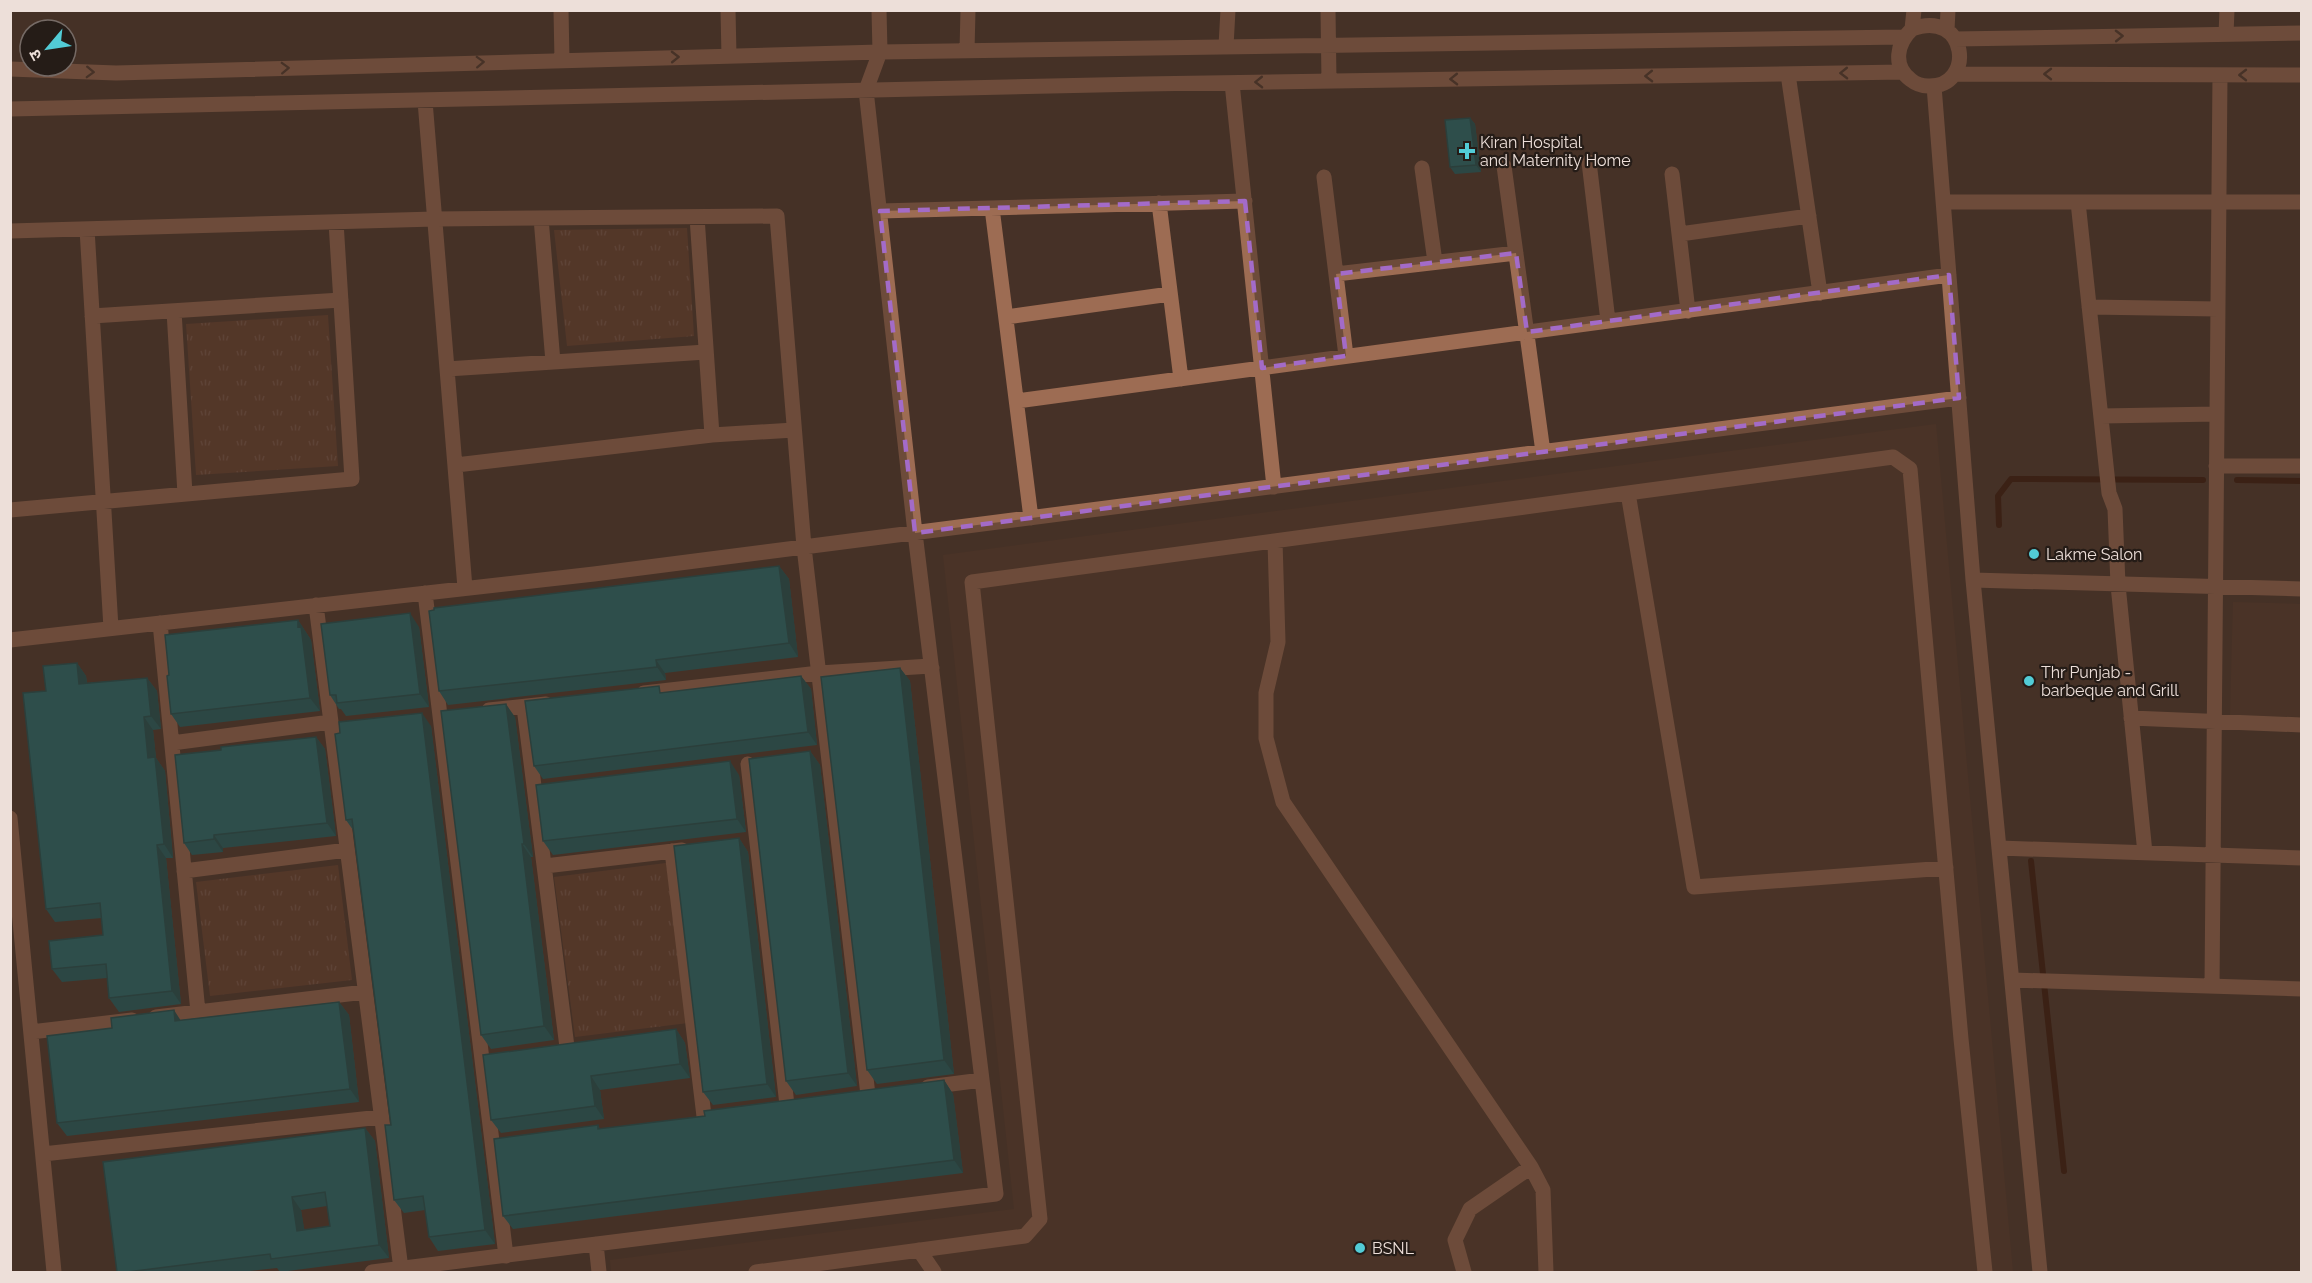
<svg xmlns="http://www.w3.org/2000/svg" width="2312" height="1283" viewBox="0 0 2312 1283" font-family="Raleway,'Noto Sans Devanagari',sans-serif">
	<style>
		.built { fill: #513628 }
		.park { fill: url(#park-tufts) }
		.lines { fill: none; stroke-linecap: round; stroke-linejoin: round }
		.stream { stroke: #2f0f00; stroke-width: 6 }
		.minor { stroke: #9d6c53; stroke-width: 15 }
		.wall { fill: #0f6268; fill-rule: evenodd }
		.shaded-wall { fill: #0d5055 }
		.building { fill: #127279; stroke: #0d5055; stroke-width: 1.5; fill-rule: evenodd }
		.oneway { stroke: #493429 }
		.marked { fill: none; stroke: #a36bc8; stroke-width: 4.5; stroke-dasharray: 12 8; stroke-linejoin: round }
		.poi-dot { fill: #52ccd6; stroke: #251c17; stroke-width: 2 }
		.labels { text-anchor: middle; stroke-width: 4.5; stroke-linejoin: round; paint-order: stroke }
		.poi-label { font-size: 16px; fill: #eddfd9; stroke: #251c17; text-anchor: start }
	</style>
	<defs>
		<pattern id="park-tufts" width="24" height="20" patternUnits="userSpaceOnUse" patternTransform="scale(1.5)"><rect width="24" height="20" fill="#653e2b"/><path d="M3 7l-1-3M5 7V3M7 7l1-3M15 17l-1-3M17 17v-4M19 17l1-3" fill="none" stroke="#7b5949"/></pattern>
	</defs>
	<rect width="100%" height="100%" fill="#463127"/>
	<path class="built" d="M1936 424 2013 1272H611L610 1260 1014 1209 943 555Z
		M2233 602 2301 604V717L2230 715Z"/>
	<path class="park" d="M687 228 694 336 567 346 554 230Z
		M328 315 338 466 196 475 186 324Z
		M666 863 688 1023 575 1037 554 877Z
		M338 865 352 980 210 996 196 882Z"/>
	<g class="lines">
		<path class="stream" d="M2237 480 2302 481
			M1999 525 1998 496 2011 479 2203 480
			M2031 861 2064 1171"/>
		<path class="minor" d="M561 10 562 60
			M728 10 729 56
			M1328 10 1329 81
			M1912 29C1968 8 1976 88 1928 86 1922 86 1916 84 1911 80 1892 66 1897 43 1912 29L1914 10
			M1947 30 1948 10
			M2226 34 2227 10
			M1955 39 2302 33
			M1226 46 1228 10
			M967 51 968 10
			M10 69 116 73 880 52 1904 37
			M1788 74 1820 293
			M1954 74 2302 75
			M1232 83 1274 487
			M1934 86 1973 580 2040 1272
			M425 101 465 588
			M10 109 1143 84 1903 72
			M1589 162 1608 321
			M1504 166 1543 452
			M1422 168 1435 262
			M1672 174 1688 311
			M1324 177 1346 356
			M1944 202H2302
			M2078 202 2109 493 2115 509 2118 585 2145 853
			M1159 203 1181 379
			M992 208 1031 518
			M880 211 1245 201
			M697 217 712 435
			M541 218 553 362
			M87 229 111 628
			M10 231 435 219 777 216 804 547 868 1095
			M1680 234 1809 216
			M1336 274 1516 253
			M2089 307 2218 309
			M174 311 185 494
			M92 316 341 300
			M1006 317 1170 294
			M447 369 706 352
			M1017 401 1949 275
			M2101 416 2217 414
			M456 465 712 435 794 430
			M2216 466H2302
			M1628 493 1694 887 1946 868
			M10 510 352 479 336 222
			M1275 541 1278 642 1266 693V738L1283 802 1531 1167
			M1973 580 2302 589
			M425 593 506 1256
			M316 605 401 1269
			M160 623 198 1012
			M10 640 594 574 1959 398
			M644 693 819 673 931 666 932 668
			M524 707 567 1047
			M489 710 546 704
			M2131 718 2302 725
			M172 743 331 722
			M748 764 787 1105
			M10 818 54 1272
			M1999 848 2302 858
			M672 851 704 1116
			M545 866 682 850
			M184 871 347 850
			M2012 980 2302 989
			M2212 986 2220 75
			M156 1017 365 992
			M31 1032 132 1020
			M928 1087 982 1080
			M43 1154 381 1117
			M596 1244 599 1272
			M919 1250 934 1272
			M372 1272 996 1194 915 533 866 90 880 52 879 10
			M756 1272 1025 1236 1040 1219 972 582 1893 457 1910 469 1961 1039 1985 1272
			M1464 1272 1455 1240 1470 1209 1531 1167 1543 1190 1546 1272"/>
	</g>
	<path class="wall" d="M1470 118 1475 124 1481 172 1455 174 1450 167Z
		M779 566 789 579 798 657 665 673 666 680 448 705 439 691Z
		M298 620 311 640 320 711 180 727 171 714 169 675Z
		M419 627 429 707 346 716 341 709H339L330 695Z
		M77 663 86 676 87 683 147 678 157 691 161 729 153 730 156 758 165 771 173 858H166L181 1004 119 1012 109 998 107 978 62 982 52 969 103 935 102 918 55 922 46 909Z
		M900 668 910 681 954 1074 877 1084 867 1070Z
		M801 676 811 689 817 745 543 779 534 766 664 693Z
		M515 717 533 857H531L554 1040 491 1049 481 1035Z
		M431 726 495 1244 438 1251 429 1237 425 1210 404 1213 394 1200 391 1125 353 830 346 820Z
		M316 737 325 749 336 836 223 848V852L192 855 184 843Z
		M810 751 820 765 857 1086 796 1095 786 1081Z
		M739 775 746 832 553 855 543 841Z
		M739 838 748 852 776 1097 713 1105 703 1092Z
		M339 1002 349 1015 359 1102 67 1136 57 1123 181 1020Z
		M676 1029 685 1043 690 1078 600 1090 604 1119 501 1133 491 1120Z
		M944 1080 953 1094 963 1173 513 1229 503 1216 598 1125 600 1129 705 1116Z
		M365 1128 375 1141 389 1258 280 1272 277 1268 241 1272H117ZM327 1206 330 1226 304 1230 301 1210Z"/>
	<path class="shaded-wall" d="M1470 118 1475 124 1481 172 1476 165Z
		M779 566 789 579 798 657 789 643Z
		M410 613 419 627 429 707 420 694Z
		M298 620 311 640 320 711 310 698Z
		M656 660 665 673 666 680 657 667Z
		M77 663 86 676 89 698 79 684Z
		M900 668 910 681 954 1074 944 1060Z
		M801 676 811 689 817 745 808 732Z
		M147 678 157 691 161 729 151 716Z
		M506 704 515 717 533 857 524 844Z
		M422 713 431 726 495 1244 485 1230Z
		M144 717 153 730 156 758 165 771 173 858 164 844 148 758Z
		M316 737 325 749 336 836 327 823Z
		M810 751 820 765 857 1086 848 1073Z
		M730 761 739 775 746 832 737 819Z
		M214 835 223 848V852L214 839Z
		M739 838 748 852 776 1097 767 1084Z
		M522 844 531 857 554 1040 544 1026Z
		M157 845 166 858 181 1004 172 991Z
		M339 1002 349 1015 359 1102 350 1089Z
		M174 1010 183 1024 175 1021Z
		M676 1029 685 1043 690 1078 680 1064Z
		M591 1076 600 1090 604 1119 595 1106Z
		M944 1080 953 1094 963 1173 954 1160Z
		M365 1128 375 1141 389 1258 379 1245Z
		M292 1197 301 1210 307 1244 297 1231Z"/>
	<path class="building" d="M1470 118 1476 165 1450 167 1445 120Z
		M779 566 789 643 656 660 657 667 439 691 429 611 434 610V608Z
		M410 613 420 694 337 703 336 695H330L321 624Z
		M298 620V627L301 626 310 698 171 714 167 676 169 675 165 635Z
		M77 663 79 684 147 678 151 716 144 717 148 758 155 757 164 844 157 845 172 991 109 998 106 964 52 969 49 941 103 935 100 903 46 909 23 693 46 691 43 666Z
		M900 668 944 1060 867 1070 821 677Z
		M801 676 808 732 534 766 525 701 659 686 660 693Z
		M506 704 524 844H522L544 1026 481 1035 441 711Z
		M422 713 485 1230 429 1237 423 1196 394 1200 385 1125H391L352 819 346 820 335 734 340 733 339 722Z
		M316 737 327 823 214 835V839L184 843 175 755 221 750V747Z
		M810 751 848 1073 786 1081 749 759Z
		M730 761 737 819 543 841 536 785Z
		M739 838 767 1084 703 1092 674 846Z
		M339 1002 350 1089 57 1123 47 1036 112 1028 111 1018 174 1010 175 1021Z
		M676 1029 680 1064 591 1076 595 1106 491 1120 483 1055Z
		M944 1080 954 1160 503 1216 494 1139 598 1125V1129L705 1116 704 1111Z
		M365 1128 379 1245 271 1259 270 1254 127 1272H117L103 1162ZM325 1192 330 1226 297 1231 292 1197Z"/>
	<defs><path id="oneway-chevron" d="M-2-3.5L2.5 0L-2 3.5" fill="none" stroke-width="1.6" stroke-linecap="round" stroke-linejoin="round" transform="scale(1.5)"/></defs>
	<g class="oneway">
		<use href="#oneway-chevron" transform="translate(2119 36) rotate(-1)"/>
		<use href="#oneway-chevron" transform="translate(675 57) rotate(-1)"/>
		<use href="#oneway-chevron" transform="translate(480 62) rotate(-2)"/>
		<use href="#oneway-chevron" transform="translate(285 68) rotate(-2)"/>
		<use href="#oneway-chevron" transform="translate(90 72) rotate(2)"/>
		<use href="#oneway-chevron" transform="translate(1844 73) rotate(179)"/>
		<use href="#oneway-chevron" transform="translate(2048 74) rotate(-180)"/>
		<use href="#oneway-chevron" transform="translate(2243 75) rotate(-180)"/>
		<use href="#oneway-chevron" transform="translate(1649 76) rotate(179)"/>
		<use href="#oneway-chevron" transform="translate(1454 79) rotate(179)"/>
		<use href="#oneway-chevron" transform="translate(1259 82) rotate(179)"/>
	</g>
	<path d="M0 0H2312V1283H0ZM1245 201 1262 368 1346 356 1336 274 1516 253 1527 332 1949 275 1959 398 915 533 880 211Z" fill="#463127" fill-opacity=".55" fill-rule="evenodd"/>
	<path class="marked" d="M1245 201 1262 368 1346 356 1336 274 1516 253 1527 332 1949 275 1959 398 915 533 880 211Z"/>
	<g class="poi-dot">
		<path d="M1464 142h6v6h6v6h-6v6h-6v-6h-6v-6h6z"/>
		<circle cx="2034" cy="554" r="6"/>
		<circle cx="2029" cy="681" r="6"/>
		<circle cx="1360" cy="1248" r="6"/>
	</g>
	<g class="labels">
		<g class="poi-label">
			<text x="1480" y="148">Kiran Hospital<tspan x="1480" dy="18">and Maternity Home</tspan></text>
			<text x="2046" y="560">Lakme Salon</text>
			<text x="2041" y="678">Thr Punjab -<tspan x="2041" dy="18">barbeque and Grill</tspan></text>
			<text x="1372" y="1254">BSNL</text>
		</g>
	</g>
	<rect width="2312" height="1283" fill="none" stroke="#eddfd9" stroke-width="24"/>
	<g transform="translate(48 48) rotate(241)"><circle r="28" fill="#251c17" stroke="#756a65" stroke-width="1.5"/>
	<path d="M0-4.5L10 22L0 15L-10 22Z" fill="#52ccd6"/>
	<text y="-9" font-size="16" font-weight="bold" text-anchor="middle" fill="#eddfd9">उ</text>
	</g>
</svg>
